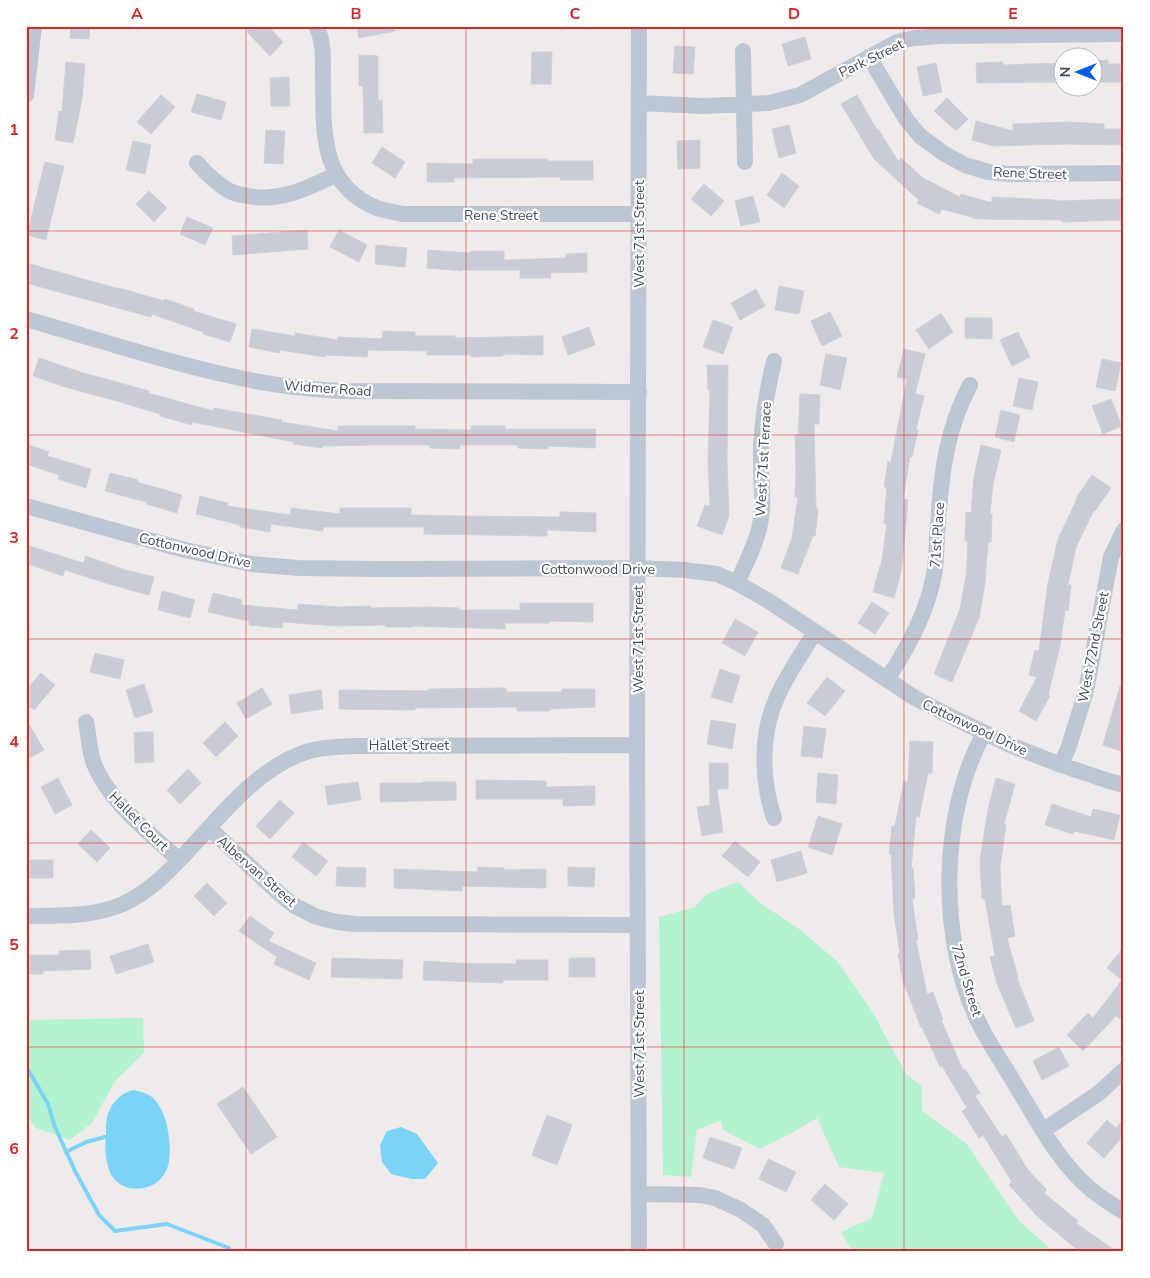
<svg xmlns="http://www.w3.org/2000/svg" width="1150" height="1278" viewBox="0 0 1150 1278" font-family="'Nunito Sans',sans-serif">
	<style>
		.green { fill: #b3f3d0 }
		.water { fill: #7ad4f5 }
		.lines { fill: none; stroke-linecap: round; stroke-linejoin: round }
		.stream { stroke: #7ad4f5; stroke-width: 4 }
		.building { fill: #c9ccd4; stroke: #ced1d8 }
		.minor { stroke: #bdc7d3; stroke-width: 16 }
		.grid { fill: none; stroke: #d62828; stroke-width: 1; stroke-opacity: 0.55 }
		.labels { text-anchor: middle; stroke-width: 4.5; stroke-linejoin: round; paint-order: stroke }
		.street-label { font-size: 14px; fill: #424d5b; stroke: #fff }
		.neatline { fill: none; stroke: #d62828; stroke-width: 2 }
		.grid-label { font-size: 16px; text-anchor: middle; font-weight: bold; fill: #d62828 }
	</style>
	<rect width="100%" height="100%" fill="#efebeb"/>
	<path class="green" d="M738 882 760 903 799 929 837 961 872 1011 906 1074 922 1086V1111L966 1143 1019 1221 1054 1252H853L841 1232 872 1218 884 1173 839 1167 817 1118 790 1134 760 1149 723 1130 721 1120 697 1130 691 1177 663 1175 659 917 695 907 707 894Z
		M143 1018 144 1053 115 1081 92 1123 70 1140 36 1128 26 1116V1020Z"/>
	<path class="water" d="M134 1090C141 1092 147 1093 152 1097 168 1110 174 1151 167 1169 163 1179 154 1186 144 1188 109 1193 103 1162 106 1134 106 1126 106 1118 109 1111 114 1100 123 1092 134 1090Z
		M401 1127 417 1134 438 1163 425 1179H412L391 1174 382 1162 380 1145 387 1131Z"/>
	<g class="lines">
		<path class="stream" d="M26 1066 48 1104 55 1127 75 1171 99 1215 115 1231 167 1224 229 1248 230 1252
			M66 1152 86 1142 105 1137"/>
	</g>
	<path class="building" d="M71 26H90L89 39 70 38Z
		M252 26H268L283 42 270 56 247 32Z
		M357 26H394L395 31 359 38Z
		M805 37 811 59 788 66 782 44Z
		M675 46 695 47 693 74 673 73Z
		M532 52H552L551 84H531Z
		M359 55 378 56V100H382L383 133H364L363 86H359Z
		M1108 60V64H1124V82H1092V61Z
		M66 62 85 64 82 99 73 143 55 140 59 111 62 112Z
		M1003 62V65L1062 63V82L977 83 976 63Z
		M936 63 942 92 923 96 917 67Z
		M289 77 290 106H271L270 78Z
		M197 94 226 102 221 120 191 112Z
		M161 95 175 107 151 134 137 122Z
		M857 95 877 130 878 129 898 161 901 158 923 178 960 197 961 194 992 203V197L1055 200V201L1124 199V220L1062 222V220L978 219 942 209 939 214 917 203 919 200 874 159 841 104Z
		M947 98 968 119 956 131 934 111Z
		M976 121 1013 131V124L1068 122 1104 124V129H1124V145L1068 144 994 146 972 140Z
		M789 125 796 153 779 158 772 129Z
		M266 130 285 131 283 164 264 163Z
		M700 140V168L678 169 677 141Z
		M133 141 151 145 145 174 126 170Z
		M382 147 405 162 395 178 372 163Z
		M473 159H547V161H593V180H560V177L454 178V182H427V163L473 164Z
		M45 162 64 166 46 240 27 235Z
		M782 173 799 186 784 208 767 195Z
		M704 184 724 201 711 216 691 199Z
		M149 191 167 208 154 222 136 204Z
		M753 196 760 222 741 226 735 201Z
		M187 217 213 228 205 245 180 234Z
		M307 230 308 249 233 255 232 236Z
		M339 230 367 245 359 262 330 247Z
		M376 245 407 248 405 267 375 264Z
		M428 250 471 253V251H504V260L566 258V254L587 253V272L550 273 551 278H520V270H462V271L427 268Z
		M26 263 119 289V288L164 301 165 299 194 309 193 311 236 324 230 342 203 334V332L152 314 151 317 26 283Z
		M779 286 804 291 799 314 775 310Z
		M756 289 765 306 740 320 731 303Z
		M830 312 842 336 822 346 811 321Z
		M941 313 953 332 929 349 916 330Z
		M965 318H992V339L965 338Z
		M713 320 733 327 723 354 703 347Z
		M589 327 595 345 568 355 562 337Z
		M252 329 295 336V333L338 340V337L382 339 383 331 415 332V336H455V338L543 336V355L503 354V356L471 357V355H427V351L368 350 367 357 326 355 325 357 280 350 279 353 249 347Z
		M1018 332 1030 357 1012 366 1000 340Z
		M904 349 925 354 915 394 924 396 916 429 918 430 912 457 910 456 903 499 908 500 905 535 901 572 894 598 873 592 880 566 881 567 887 524H884L887 487H884L888 461 891 462 907 379 897 377Z
		M826 354 847 358 840 390 820 385Z
		M39 358 80 372 149 391 148 393 213 411 214 408 282 420 281 422 338 431V426H415V429L471 430V426H505V429H596L595 448 548 446V449L518 448V445H460V449L430 448V445H375L322 446V448L293 444 294 442 192 422V425L160 416V414L117 401 65 387 33 376Z
		M1102 359 1121 363 1115 391 1096 387Z
		M707 365H728L727 463 729 516 722 535 697 526 705 505 710 506 708 461 710 390H708Z
		M1019 378 1038 382 1032 410 1013 406Z
		M800 394 820 395 819 424H814L816 509H818L815 536H813L798 574 781 568 792 538 798 497H795L796 471 795 435H798Z
		M1111 399 1122 426 1103 434 1092 406Z
		M1001 410 1020 415 1014 442 995 437Z
		M26 444 49 452 47 456 91 469 86 488 58 479 59 475 26 464Z
		M981 445 1001 450 993 484 990 514H992L991 542H988L985 583 979 618 952 682 934 674 960 609 966 576 968 541H965L966 512 971 513 974 476Z
		M110 473 138 480 137 482 182 495 177 513 146 504 147 502 105 491Z
		M1092 475 1111 488 1095 511 1094 510 1076 547 1068 585H1071L1068 611 1065 610 1060 646 1048 695 1050 696 1036 721 1019 711 1037 677 1029 675 1035 650 1039 651 1048 583 1058 539 1077 499 1076 498Z
		M200 496 228 503 227 506 290 515 291 508 340 514V508H411V515L459 516 560 517V512L596 513V532L547 530V536L424 534V527H323V531L271 524 270 532 240 527V525L196 514Z
		M26 545 83 563 86 556 125 570 154 577 149 595 109 584 65 570 63 576 26 563Z
		M162 591 195 600 190 618 158 610Z
		M213 593 242 600 241 605 298 610V604L337 607 371 606V608L427 607 459 608V610H520V603H593V622L549 621V623H505V629L413 626V627H386V625L336 626 283 622 282 628 249 625V621L208 612Z
		M872 602 889 613 875 634 858 623Z
		M735 619 758 632 745 656 722 643Z
		M95 653 124 660 120 679 90 672Z
		M720 669 740 676 732 703 711 697Z
		M41 673 55 685 34 710 26 704V690Z
		M827 677 845 691 825 716 807 703Z
		M144 684 153 712 135 718 126 690Z
		M1120 686H1124V743L1121 751 1103 745Z
		M262 688 272 704 246 719 237 703Z
		M506 688V692H562V689H595V707L550 709V711H517V707L415 708V710L339 709V690L428 691V689Z
		M321 690 323 709 291 714 289 695Z
		M26 719 44 750 26 760Z
		M711 720 736 724 732 749 707 744Z
		M225 722 238 736 216 757 203 743Z
		M804 726 826 729 822 758 801 756Z
		M140 732H153L154 762 135 763 134 733Z
		M910 741 933 742 932 773H928L919 817 916 816 911 868H913L915 898 912 899 918 940H916L927 994 933 992 943 1020H941L963 1070 965 1069 980 1093 975 1096 1002 1137 1006 1134 1028 1170 1047 1190 1044 1193 1078 1221 1076 1223 1117 1252H1080L1038 1217 1009 1185 1012 1182 983 1135 979 1138 962 1111 967 1108 942 1066 940 1067 922 1027 921 1028 905 986H904L898 954H900L894 913 891 854H889L892 826H895L904 781 908 782Z
		M709 763H728V789H717L723 832 702 836 697 807 710 805Z
		M188 769 201 783 180 804 167 790Z
		M818 773 838 775 836 804 816 802Z
		M58 778 72 805 55 814 41 787Z
		M996 778 1015 784 1004 824 1006 825 1000 867 1002 906 1010 905 1015 936 1007 938 1018 977 1017 978 1034 1021 1016 1028 997 984 990 957 995 956 985 899H982L980 860 988 809Z
		M476 780 546 781V787L595 786V805L563 806V799H476Z
		M358 782 361 800 328 805 325 786Z
		M423 782H456V800L380 802V783H423Z
		M280 800 294 813 270 839 256 826Z
		M1052 804 1091 817 1093 809 1120 815 1114 840 1074 831 1073 834 1045 825Z
		M818 816 842 824 832 855 808 847Z
		M91 830 110 848 97 862 78 844Z
		M735 841 760 862 748 877 722 856Z
		M303 842 328 861 316 876 292 857Z
		M801 851 807 873 777 882 771 860Z
		M26 860H53V878H26Z
		M337 867 366 868 365 887 336 886Z
		M478 867 504 868V870L546 869V888L462 886V891L394 888V869L477 872Z
		M568 867 595 868 594 887 568 886Z
		M207 883 227 903 214 916 194 896Z
		M250 916 274 933 268 941 316 963 309 980 274 964 277 957 239 931Z
		M148 944 154 962 116 974 110 956Z
		M1124 947V1012L1119 1019 1116 1016 1083 1051 1067 1035 1088 1013 1093 1018 1122 980 1107 968Z
		M90 950 91 969 43 971V974H26V955H59V951Z
		M332 958 403 960 402 979 331 977Z
		M569 958H595V977H569Z
		M516 960H548V980H503V983L423 980 424 961 454 963 516 964Z
		M1059 1047 1069 1066 1042 1080 1033 1061Z
		M243 1087 277 1137 251 1154 217 1104Z
		M547 1115 572 1125 557 1165 532 1155Z
		M1124 1119V1135L1104 1158 1087 1143 1107 1120 1116 1128Z
		M710 1137 742 1148 734 1169 703 1158Z
		M768 1159 796 1172 786 1192 759 1179Z
		M825 1184 848 1204 834 1220 811 1200Z"/>
	<g class="lines">
		<path class="minor" d="M316 26C324 41 323 59 323 75 324 128 318 184 377 208 385 211 395 212 403 214H638
			M743 51 745 162
			M869 57 906 119 920 136 943 153 965 165 988 172 1010 174 1124 173
			M26 95 34 26
			M639 103 703 106 769 103 800 95 897 42 914 38 941 36 1124 34
			M197 163C206 173 215 182 226 189 232 193 241 195 248 196 281 202 308 188 337 174
			M26 319C100 340 174 365 250 380 280 386 310 389 340 391L639 392
			M26 506 185 550 252 564 298 568 383 569 638 568 684 570 717 574 737 583 767 600 915 698 954 718 1010 745 1061 765 1109 781 1124 785
			M737 583C745 565 754 548 759 529 765 507 761 486 761 464 760 429 766 395 774 361
			M887 679C908 648 927 612 934 575 937 559 936 542 938 525 941 475 946 430 970 385
			M86 722C89 736 89 751 94 764 109 802 150 833 179 860
			M984 733C939 815 938 942 980 1025 992 1049 1008 1071 1021 1094 1038 1122 1053 1151 1076 1175 1089 1190 1107 1202 1124 1212
			M1061 765 1069 746 1086 691 1111 557 1124 530
			M774 818C761 779 760 733 778 695 788 673 803 652 815 632
			M209 828 283 897 295 906 317 917 337 922 355 924 638 925
			M26 916C59 916 93 917 123 904 149 892 166 874 185 854 220 817 257 767 309 751 323 747 339 747 354 746L637 745
			M1044 1130 1099 1093 1124 1070
			M639 1194 700 1195 715 1198 741 1210 763 1225 776 1244
			M639 1252 637 745 639 26"/>
	</g>
	<path class="grid" d="M246 26V1252M466 26V1252M684 26V1252M904 26V1252M26 231H1124M26 435H1124M26 639H1124M26 843H1124M26 1047H1124"/>
	<g class="labels">
		<g class="street-label">
			<text transform="translate(871 58) rotate(-26)" y="5">Park Street</text>
			<text transform="translate(1030 173) rotate(2)" y="5">Rene Street</text>
			<text x="501" y="220">Rene Street</text>
			<text transform="translate(639 234) rotate(-90)" y="5">West 71st Street</text>
			<text transform="translate(328 388) rotate(4)" y="5">Widmer Road</text>
			<text transform="translate(763 459) rotate(-87)" y="5">West 71st Terrace</text>
			<text transform="translate(937 535) rotate(-86)" y="5">71st Place</text>
			<text transform="translate(195 550) rotate(13)" y="5">Cottonwood Drive</text>
			<text x="598" y="574">Cottonwood Drive</text>
			<text transform="translate(638 639) rotate(-90)" y="5">West 71st Street</text>
			<text transform="translate(1093 647) rotate(-79)" y="5">West 72nd Street</text>
			<text transform="translate(975 727) rotate(25)" y="5">Cottonwood Drive</text>
			<text x="409" y="750">Hallet Street</text>
			<text transform="translate(139 821) rotate(45)" y="5">Hallet Court</text>
			<text transform="translate(257 871) rotate(41)" y="5">Albervan Street</text>
			<text transform="translate(967 980) rotate(73)" y="5">72nd Street</text>
			<text transform="translate(639 1044) rotate(-90)" y="5">West 71st Street</text>
		</g>
	</g>
	<rect width="1150" height="1278" fill="none" stroke="#ffffff" stroke-width="55"/>
	<g transform="translate(1078 72) rotate(270)"><circle r="24" fill="#ffffff" stroke="#b3b8bd"/>
	<path d="M0-4L9 19L0 12L-9 19Z" fill="#045cef"/>
	<text y="-8" font-size="14" font-weight="bold" text-anchor="middle" fill="#424d5b">N</text>
	</g>
	<rect x="28" y="28" width="1094" height="1222" class="neatline"/>
	<g class="grid-label">
		<text x="137" y="19">A</text>
		<text x="356" y="19">B</text>
		<text x="575" y="19">C</text>
		<text x="794" y="19">D</text>
		<text x="1013" y="19">E</text>
		<text x="14" y="135">1</text>
		<text x="14" y="339">2</text>
		<text x="14" y="543">3</text>
		<text x="14" y="747">4</text>
		<text x="14" y="950">5</text>
		<text x="14" y="1154">6</text>
	</g>
</svg>
